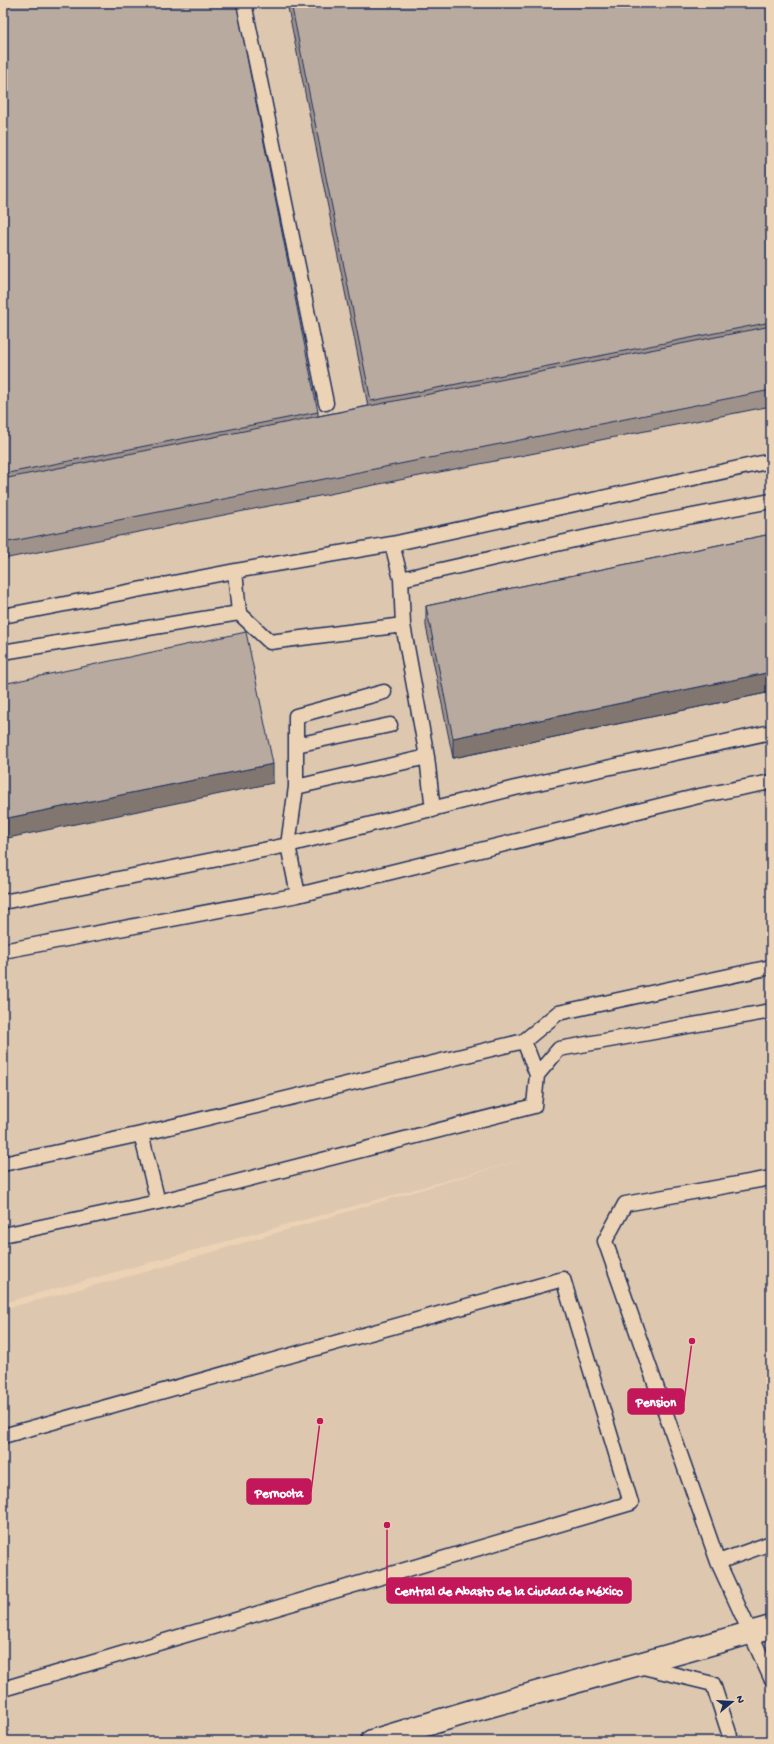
<svg xmlns="http://www.w3.org/2000/svg" width="774" height="1744" viewBox="0 0 774 1744" font-family="'Gochi Hand',sans-serif">
	<style>
		.built { fill: #ddc7af }
		.lines { fill: none; stroke-linecap: round; stroke-linejoin: round }
		.lane-casing { stroke: #1b2f5e; stroke-width: 17 }
		.street-casing { stroke: #1b2f5e; stroke-width: 25 }
		.lane { stroke: #edd3b5; stroke-width: 14 }
		.street { stroke: #edd3b5; stroke-width: 22 }
		.wall { fill: #9f928a; stroke: #1b2f5e }
		.shaded-wall { fill: #827770; stroke: #1b2f5e }
		.building { fill: #b9aaa0; stroke: #1b2f5e }
		.leader { fill: none; stroke: #c2185b; stroke-width: 1.5 }
		.callout-dot { fill: #c2185b; stroke: #edd3b5; stroke-width: 1.5 }
		.callout { fill: #c2185b; stroke: #c2185b; stroke-width: 1.5 }
		.callout-label { font-size: 13px; text-anchor: middle; font-weight: bold; fill: #fff }
	</style>
	<rect width="100%" height="100%" fill="#edd3b5"/>
	<filter id="ink" filterUnits="userSpaceOnUse"><feTurbulence type="fractalNoise" baseFrequency=".025" numOctaves="2"/><feDisplacementMap in="SourceGraphic" scale="8" xChannelSelector="R" yChannelSelector="G"/><feConvolveMatrix kernelMatrix="1 2 1 2 8 2 1 2 1" color-interpolation-filters="sRGB"/></filter>
	<g filter="url(#ink)">
		<path class="built" d="M3 3H771V1741H3V1309L142 1273 524 1159 3 1303Z"/>
		<g class="lines">
			<defs>
				<path id="lane" d="M244 3 326 403
					M392 544 401 579 403 625 427 757 433 810
					M235 571 239 613
					M401 579 614 531 771 501
					M3 616 235 571 392 544 771 461
					M3 652 239 613 270 642 403 625
					M296 745 390 725
					M296 787V716L384 692
					M298 895 699 796 771 782
					M3 902 288 845 515 788 771 732
					M3 951 298 895 288 845 296 787 427 757
					M537 1075 559 1049 771 1011
					M141 1134 158 1202
					M3 1164 141 1134 524 1041 558 1013 771 967
					M771 1178 625 1204 605 1241 718 1562 771 1678
					M3 1235 158 1202 534 1106 537 1075 524 1041
					M3 1436 563 1279 631 1503 3 1689
					M718 1562 771 1543
					M639 1666 713 1684 730 1736 727 1741"/>
				<path id="street" d="M372 1741 475 1710 771 1627"/>
			</defs>
			<use href="#lane" class="lane-casing"/>
			<use href="#street" class="street-casing"/>
			<use href="#lane" class="lane"/>
			<use href="#street" class="street"/>
		</g>
		<path class="wall" d="M3 3 318 412V416L368 406 287 3H771V406L3 559Z
			M771 534V692L453 758 426 626V606Z"/>
		<path class="shaded-wall" d="M771 672V692L453 758V738Z
			M273 764V783L3 839V819Z"/>
		<path class="building" d="M3 3H236L318 412 3 474Z
			M291 3H771V322L371 401Z
			M771 326V390L3 543V479Z
			M771 534V672L453 738 426 606Z
			M246 632 273 764 3 819V684Z"/>
	</g>
	<path class="leader" d="M692 1341L684 1402M320 1421L311 1492M387 1525L387 1591"/>
	<g class="callout-dot">
		<circle cx="692" cy="1341" r="4"/>
		<circle cx="320" cy="1421" r="4"/>
		<circle cx="387" cy="1525" r="4"/>
	</g>
	<g class="callout">
		<rect x="628" y="1389" width="56" height="25" rx="4"/>
		<rect x="247" y="1479" width="64" height="25" rx="4"/>
		<rect x="387" y="1578" width="244" height="25" rx="4"/>
	</g>
	<g class="callout-label">
		<text x="656" y="1406">Pension</text>
		<text x="279" y="1497">Pernocta</text>
		<text x="509" y="1595">Central de Abasto de la Ciudad de México</text>
	</g>
	<rect width="774" height="1744" fill="none" stroke="#edd3b5" stroke-width="16"/>
	<rect x="8" y="8" width="758" height="1728" fill="none" stroke="#1b2f5e" stroke-width="1.5" filter="url(#ink)"/>
	<g transform="translate(732 1702) rotate(72)" stroke="#edd3b5" stroke-width="3" paint-order="stroke">
	<path d="M0-3L7 15L0 10L-7 15Z" fill="#1b2f5e"/>
	<text y="-6" font-size="11" font-weight="bold" text-anchor="middle" fill="#1b2f5e">N</text>
	</g>
</svg>
